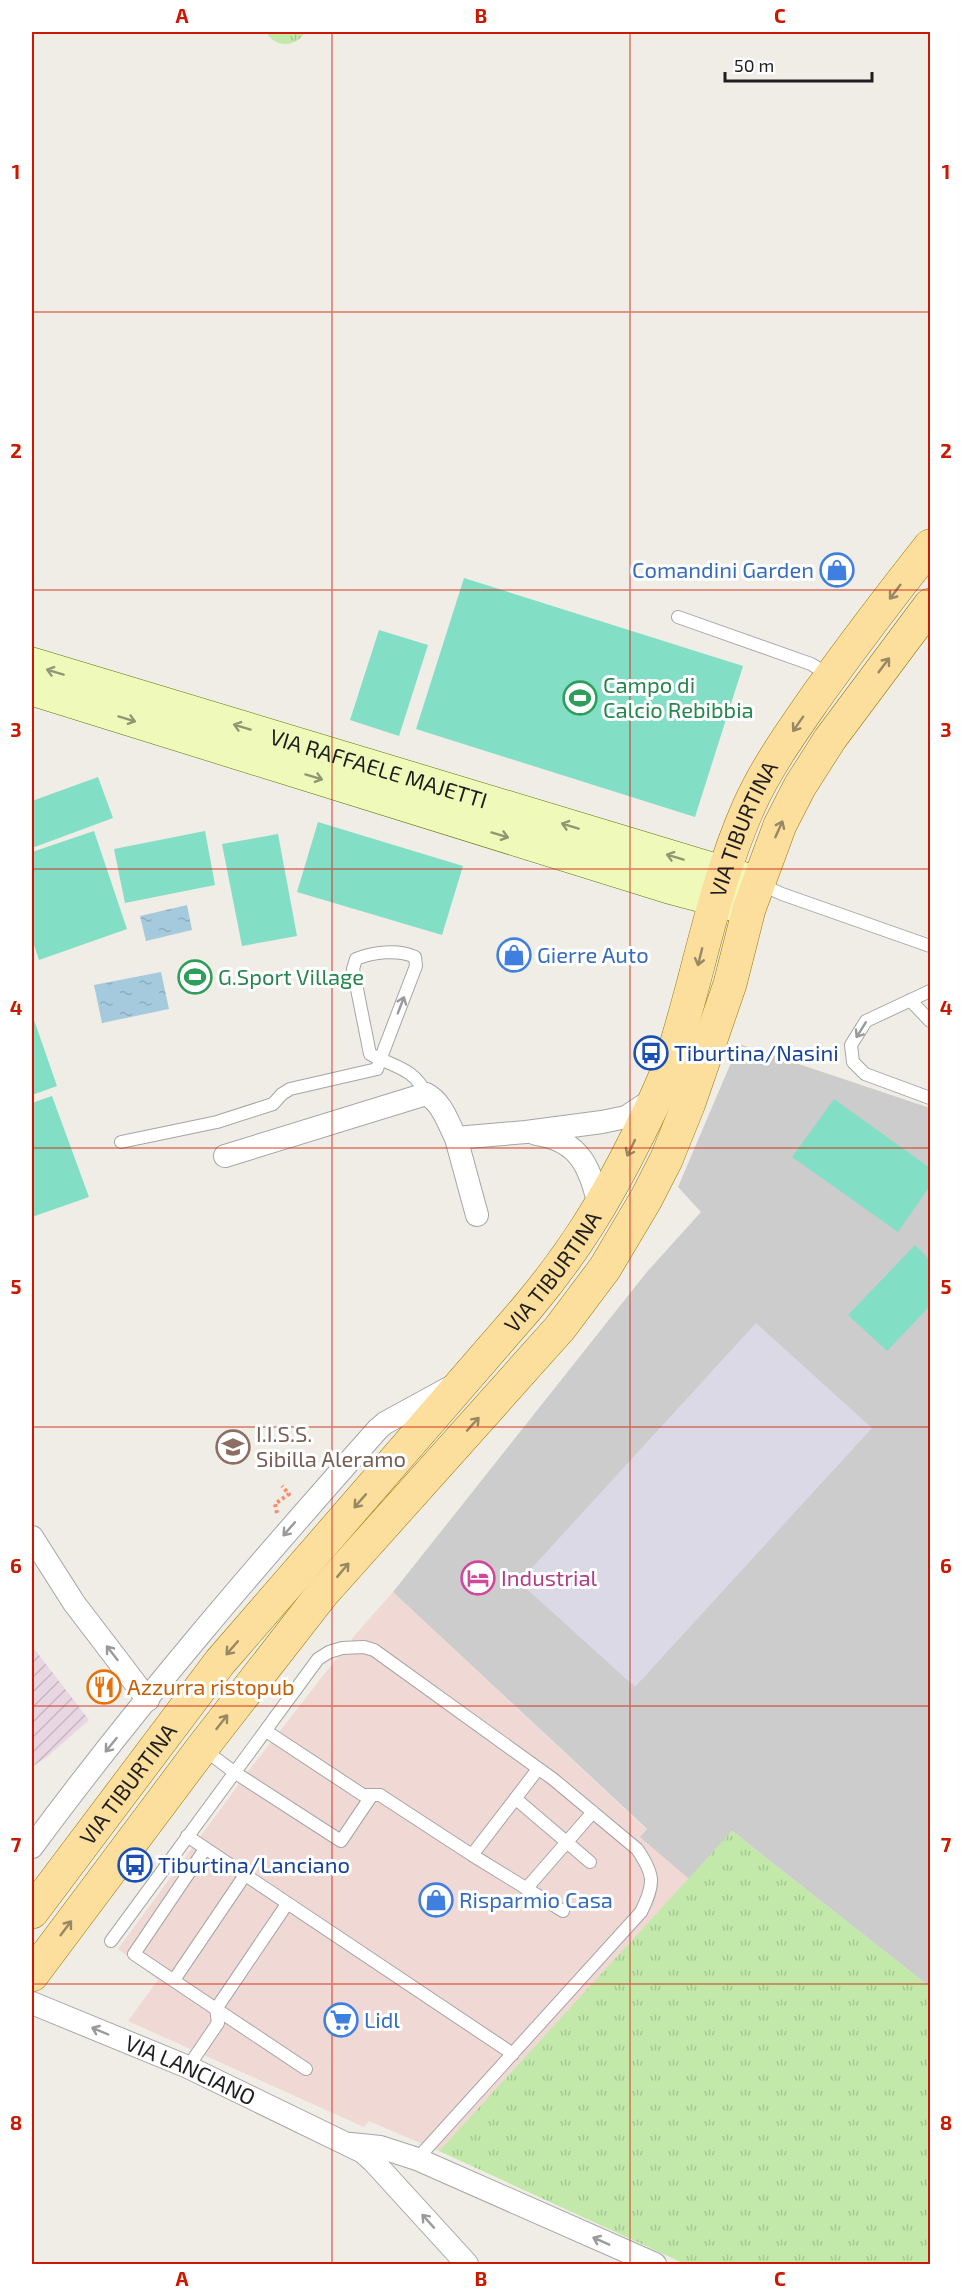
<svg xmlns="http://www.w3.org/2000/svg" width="962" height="2296" viewBox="0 0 962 2296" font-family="'Exo 2',sans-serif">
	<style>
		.commercial { fill: #f0d8d4 }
		.industrial { fill: url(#industrial-furrows) }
		.religious { fill: #ccc }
		.grass { fill: url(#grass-tufts) }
		.pitch { fill: #83dec6 }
		.plaza { fill: #dad9e5 }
		.water { fill: url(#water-ripples) }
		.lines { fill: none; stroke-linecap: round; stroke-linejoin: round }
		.lane-casing { stroke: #a5a5a5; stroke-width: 14 }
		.street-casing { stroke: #a5a5a5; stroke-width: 24 }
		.secondary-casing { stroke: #5d7605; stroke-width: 34 }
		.primary-casing { stroke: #997800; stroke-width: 34 }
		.path { stroke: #f98a6b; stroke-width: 4; stroke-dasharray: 3 3; stroke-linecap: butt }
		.lane { stroke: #fff; stroke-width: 12 }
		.street { stroke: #fff; stroke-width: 22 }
		.secondary { stroke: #eff9b9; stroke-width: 33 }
		.primary { stroke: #fcde9d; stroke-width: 33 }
		.oneway { stroke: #988864 }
		.oneway2 { stroke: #919673 }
		.oneway3 { stroke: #9a9a9a }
		.grid { fill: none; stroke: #cc1800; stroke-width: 1.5; stroke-opacity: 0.55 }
		.labels { text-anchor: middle; stroke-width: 6; stroke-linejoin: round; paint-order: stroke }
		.shop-label { font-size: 22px; fill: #366cbe; stroke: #fff; text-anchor: start }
		.leisure-label { font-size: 22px; fill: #27864d; stroke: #fff; text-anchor: start }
		.street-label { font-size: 22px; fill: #1e1e1e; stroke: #fff }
		.transit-label { font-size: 22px; fill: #164399; stroke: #fff; text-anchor: start }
		.education-label { font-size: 22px; fill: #785e54; stroke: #fff; text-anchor: start }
		.hotel-label { font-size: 22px; fill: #b23c85; stroke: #fff; text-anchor: start }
		.food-label { font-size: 22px; fill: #c56008; stroke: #fff; text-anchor: start }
		.neatline { fill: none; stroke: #cc1800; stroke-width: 2 }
		.grid-label { font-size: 20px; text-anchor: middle; font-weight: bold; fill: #cc1800 }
	</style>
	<defs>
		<pattern id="industrial-furrows" width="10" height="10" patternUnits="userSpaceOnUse" patternTransform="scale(1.5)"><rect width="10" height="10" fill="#e8d6e3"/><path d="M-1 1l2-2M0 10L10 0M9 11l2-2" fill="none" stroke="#c7b7c2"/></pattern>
		<pattern id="grass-tufts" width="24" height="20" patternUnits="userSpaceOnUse" patternTransform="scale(1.5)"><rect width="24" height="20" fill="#c2e9aa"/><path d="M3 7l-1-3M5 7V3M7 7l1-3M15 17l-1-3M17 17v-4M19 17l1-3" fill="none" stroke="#a6c792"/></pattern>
		<pattern id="water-ripples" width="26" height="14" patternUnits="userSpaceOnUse" patternTransform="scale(1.5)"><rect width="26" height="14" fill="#a5cadd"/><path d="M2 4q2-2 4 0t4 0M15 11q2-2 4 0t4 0" fill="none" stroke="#8eadbd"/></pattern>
	</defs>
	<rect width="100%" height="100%" fill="#efede5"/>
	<path class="commercial" d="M393 1592 647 1830 641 1837 689 1879 439 2151 369 2121 364 2127 128 2021 158 1980 118 1949 250 1769 355 1635Z"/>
	<path class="industrial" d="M32 1646 89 1720 48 1756 32 1767Z"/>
	<path class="religious" d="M739 1044 930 1108V1987L732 1831 689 1879 640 1837 647 1829 393 1592 646 1273 701 1212 678 1187Z"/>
	<path class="grass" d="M266 32H305C296 48 275 48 266 32Z
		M732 1831 930 1987V2264H685L439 2151Z"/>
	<path class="pitch" d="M464 578 743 666 695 817 416 729Z
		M379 630 428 645 399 736 350 720Z
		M98 777 113 818 32 848V801Z
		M318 822 463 866 442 935 297 892Z
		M94 831 127 929 39 960 32 939V852Z
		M205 831 215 885 125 903 114 849Z
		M278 834 297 936 242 946 222 844Z
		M32 1014 57 1086 32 1095Z
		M52 1096 89 1197 32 1217V1103Z
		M834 1099 930 1168V1186L898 1232 792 1157Z
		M915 1245 930 1260V1306L887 1351 848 1315Z"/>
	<path class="plaza" d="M756 1323 872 1428 635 1687 519 1582Z"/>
	<path class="water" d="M187 905 192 930 146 941 140 916Z
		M161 972 169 1009 102 1023 94 985Z"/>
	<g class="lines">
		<defs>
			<path id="lane" d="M678 617 811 664 831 676
				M760 884 782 894 930 946
				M930 991 866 1021 851 1045 853 1062 865 1074 930 1098
				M910 1000 930 1021
				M121 1142 217 1122 273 1104 282 1094 290 1089 377 1069 380 1060 416 966 415 957C398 949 373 952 356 959L353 969 370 1054C394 1067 414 1068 426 1094
				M266 1731 363 1795H380L472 1855
				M202 1748 234 1772 341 1841 372 1795
				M538 1769 472 1855 563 1911
				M516 1799 590 1862
				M187 1836 513 2054
				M205 1849 134 1954 216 2009 287 1904
				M526 1889 593 1812
				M111 1941 318 1659 329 1652 342 1648 364 1647 374 1650 553 1779 637 1849C655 1875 655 1884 641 1912L417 2159
				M174 1980 245 1875
				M216 2009 306 2069
				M188 2067 218 2023 216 2009"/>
			<g id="street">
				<path d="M536 1134C582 1141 590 1169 600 1209"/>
				<path d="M225 1156 426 1094C442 1102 448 1123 456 1138"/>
				<path d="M477 1215 456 1138 526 1132 602 1122 626 1117 655 1098"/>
				<path d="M32 1537 74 1603 148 1700"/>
				<path d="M32 1847C139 1702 258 1564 378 1429L385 1423 449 1388"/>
				<path id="s1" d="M32 2003 188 2067 363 2152 373 2161 467 2264"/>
				<path d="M351 2144 380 2147 417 2159 655 2264"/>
			</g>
			<g id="secondary">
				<path id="s2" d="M32 664 758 883"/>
				<path d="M32 689 669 887 744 907"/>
			</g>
			<g id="primary">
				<path id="s3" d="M32 1912 220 1662 527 1308C574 1252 605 1202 637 1137 650 1111 663 1085 672 1058 699 974 713 887 749 806 767 766 793 730 818 694 854 644 892 594 930 546"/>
				<path d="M32 1975 202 1748 322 1594 560 1328 605 1268 646 1199 666 1160 689 1103 730 984 749 909 780 825 800 786 830 739 930 605"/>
			</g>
		</defs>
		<use href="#lane" class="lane-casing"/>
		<use href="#street" class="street-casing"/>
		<use href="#secondary" class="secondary-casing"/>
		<use href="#primary" class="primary-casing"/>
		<path class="path" d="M277 1513 275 1504 289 1494 282 1486"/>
		<use href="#lane" class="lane"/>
		<use href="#street" class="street"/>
		<use href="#secondary" class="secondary"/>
		<use href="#primary" class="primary"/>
	</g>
	<defs><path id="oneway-shaft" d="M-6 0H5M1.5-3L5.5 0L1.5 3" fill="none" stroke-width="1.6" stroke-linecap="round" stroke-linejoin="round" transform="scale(1.5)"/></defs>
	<g class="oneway">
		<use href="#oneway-shaft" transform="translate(895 592) rotate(127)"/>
		<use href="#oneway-shaft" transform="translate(884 665) rotate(-53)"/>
		<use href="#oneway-shaft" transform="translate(798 724) rotate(125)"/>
		<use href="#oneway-shaft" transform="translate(779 829) rotate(-66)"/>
		<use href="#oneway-shaft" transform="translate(700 957) rotate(104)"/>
		<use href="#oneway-shaft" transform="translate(631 1148) rotate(116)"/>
		<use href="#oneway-shaft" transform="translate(473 1424) rotate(-48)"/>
		<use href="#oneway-shaft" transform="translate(360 1501) rotate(131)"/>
		<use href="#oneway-shaft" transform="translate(343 1570) rotate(-50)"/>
		<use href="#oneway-shaft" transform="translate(232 1648) rotate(131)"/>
		<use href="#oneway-shaft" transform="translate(222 1722) rotate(-52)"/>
		<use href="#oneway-shaft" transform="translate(66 1928) rotate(-53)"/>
	</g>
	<g class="oneway2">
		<use href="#oneway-shaft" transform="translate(55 672) rotate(-163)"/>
		<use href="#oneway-shaft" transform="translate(127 719) rotate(17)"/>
		<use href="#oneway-shaft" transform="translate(242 727) rotate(-163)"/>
		<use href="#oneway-shaft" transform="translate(314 777) rotate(17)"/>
		<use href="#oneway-shaft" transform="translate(570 826) rotate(-163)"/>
		<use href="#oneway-shaft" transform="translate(500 835) rotate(17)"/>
		<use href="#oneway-shaft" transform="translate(675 857) rotate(-163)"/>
	</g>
	<g class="oneway3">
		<use href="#oneway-shaft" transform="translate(401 1005) rotate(-69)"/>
		<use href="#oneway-shaft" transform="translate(861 1030) rotate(122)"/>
		<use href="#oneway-shaft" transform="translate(289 1529) rotate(131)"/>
		<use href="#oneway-shaft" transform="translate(112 1653) rotate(-128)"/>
		<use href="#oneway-shaft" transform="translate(111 1745) rotate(129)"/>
		<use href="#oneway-shaft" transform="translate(100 2031) rotate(-157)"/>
		<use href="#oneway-shaft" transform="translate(428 2221) rotate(-132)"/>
		<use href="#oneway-shaft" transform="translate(601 2241) rotate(-156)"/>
	</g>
	<path class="grid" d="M332 32V2264M630 32V2264M32 312H930M32 590H930M32 869H930M32 1148H930M32 1427H930M32 1706H930M32 1984H930"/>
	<defs>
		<symbol id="shop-ring" viewBox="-11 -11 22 22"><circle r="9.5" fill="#fff" stroke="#3f7fe0" stroke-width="1.5"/><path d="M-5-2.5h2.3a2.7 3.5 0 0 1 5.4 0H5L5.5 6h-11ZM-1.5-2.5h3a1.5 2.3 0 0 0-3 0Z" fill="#3f7fe0"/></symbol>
		<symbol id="stadium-ring" viewBox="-11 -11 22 22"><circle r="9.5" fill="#fff" stroke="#2e9e5b" stroke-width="1.5"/><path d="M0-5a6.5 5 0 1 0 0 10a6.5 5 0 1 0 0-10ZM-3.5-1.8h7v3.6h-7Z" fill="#2e9e5b"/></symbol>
		<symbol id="bus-ring" viewBox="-11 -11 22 22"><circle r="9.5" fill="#fff" stroke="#1a4fb4" stroke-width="1.5"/><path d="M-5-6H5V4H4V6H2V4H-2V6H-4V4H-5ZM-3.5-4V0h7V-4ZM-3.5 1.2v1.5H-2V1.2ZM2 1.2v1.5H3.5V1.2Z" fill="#1a4fb4"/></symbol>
		<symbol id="school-ring" viewBox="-11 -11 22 22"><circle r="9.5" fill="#fff" stroke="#8d6e63" stroke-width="1.5"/><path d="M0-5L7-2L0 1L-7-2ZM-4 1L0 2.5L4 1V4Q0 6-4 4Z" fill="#8d6e63"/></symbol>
		<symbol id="hotel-ring" viewBox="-11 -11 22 22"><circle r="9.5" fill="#fff" stroke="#d1479c" stroke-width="1.5"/><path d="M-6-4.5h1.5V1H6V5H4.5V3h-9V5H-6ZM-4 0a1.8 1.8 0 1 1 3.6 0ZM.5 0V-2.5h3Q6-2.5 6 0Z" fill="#d1479c"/></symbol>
		<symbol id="restaurant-ring" viewBox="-11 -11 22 22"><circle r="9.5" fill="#fff" stroke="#e8710a" stroke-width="1.5"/><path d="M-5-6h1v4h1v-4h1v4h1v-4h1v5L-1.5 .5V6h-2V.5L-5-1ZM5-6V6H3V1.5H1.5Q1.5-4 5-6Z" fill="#e8710a"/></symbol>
		<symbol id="supermarket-ring" viewBox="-11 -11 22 22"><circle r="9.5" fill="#fff" stroke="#3f7fe0" stroke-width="1.5"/><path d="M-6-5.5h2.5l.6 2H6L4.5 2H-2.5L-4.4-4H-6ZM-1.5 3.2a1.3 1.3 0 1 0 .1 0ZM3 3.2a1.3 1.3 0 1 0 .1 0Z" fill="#3f7fe0"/></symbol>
	</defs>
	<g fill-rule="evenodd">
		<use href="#shop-ring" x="818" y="551" width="38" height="38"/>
		<use href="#stadium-ring" x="561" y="679" width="38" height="38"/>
		<use href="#shop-ring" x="495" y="936" width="38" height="38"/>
		<use href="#stadium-ring" x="176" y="958" width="38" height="38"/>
		<use href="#bus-ring" x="632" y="1034" width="38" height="38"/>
		<use href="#school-ring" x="214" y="1428" width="38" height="38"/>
		<use href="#hotel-ring" x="459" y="1559" width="38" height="38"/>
		<use href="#restaurant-ring" x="85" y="1668" width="38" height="38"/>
		<use href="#bus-ring" x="116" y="1846" width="38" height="38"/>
		<use href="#shop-ring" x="417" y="1881" width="38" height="38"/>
		<use href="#supermarket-ring" x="322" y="2001" width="38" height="38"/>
	</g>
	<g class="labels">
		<g class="shop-label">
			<text x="814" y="578" text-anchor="end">Comandini Garden</text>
			<text x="537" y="963">Gierre Auto</text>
			<text x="459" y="1908">Risparmio Casa</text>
			<text x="364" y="2028">Lidl</text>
		</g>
		<g class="leisure-label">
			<text x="603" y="693">Campo di<tspan x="603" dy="25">Calcio Rebibbia</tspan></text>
			<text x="218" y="985">G.Sport Village</text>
		</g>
		<g class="street-label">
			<text dy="8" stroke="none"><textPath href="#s2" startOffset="362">VIA RAFFAELE MAJETTI</textPath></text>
			<text dy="8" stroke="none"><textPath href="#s3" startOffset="1312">VIA TIBURTINA</textPath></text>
			<text dy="8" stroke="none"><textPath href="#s3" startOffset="826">VIA TIBURTINA</textPath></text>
			<text dy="8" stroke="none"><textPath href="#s3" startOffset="160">VIA TIBURTINA</textPath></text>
			<text dy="8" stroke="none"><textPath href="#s1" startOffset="172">VIA LANCIANO</textPath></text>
		</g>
		<g class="transit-label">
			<text x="674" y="1061">Tiburtina/Nasini</text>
			<text x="158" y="1873">Tiburtina/Lanciano</text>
		</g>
		<g class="education-label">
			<text x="256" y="1442">I.I.S.S.<tspan x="256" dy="25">Sibilla Aleramo</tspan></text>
		</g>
		<g class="hotel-label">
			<text x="501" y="1586">Industrial</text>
		</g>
		<g class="food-label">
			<text x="127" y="1695">Azzurra ristopub</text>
		</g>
	</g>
	<rect width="962" height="2296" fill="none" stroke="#ffffff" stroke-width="66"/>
	<path d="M725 72v9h147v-9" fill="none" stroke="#1e1e1e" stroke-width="3"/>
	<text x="734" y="72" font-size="18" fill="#1e1e1e" stroke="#ffffff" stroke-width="4.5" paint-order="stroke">50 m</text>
	<rect x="33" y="33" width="896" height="2230" class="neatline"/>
	<g class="grid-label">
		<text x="182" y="23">A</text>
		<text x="481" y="23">B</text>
		<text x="780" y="23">C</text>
		<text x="16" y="179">1</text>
		<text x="946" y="179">1</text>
		<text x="16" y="458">2</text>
		<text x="946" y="458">2</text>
		<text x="16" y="737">3</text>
		<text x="946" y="737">3</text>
		<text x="16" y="1015">4</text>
		<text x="946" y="1015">4</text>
		<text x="16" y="1294">5</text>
		<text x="946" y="1294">5</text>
		<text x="16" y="1573">6</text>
		<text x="946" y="1573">6</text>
		<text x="16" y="1852">7</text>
		<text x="946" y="1852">7</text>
		<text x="16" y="2130">8</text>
		<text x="946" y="2130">8</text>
		<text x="182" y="2286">A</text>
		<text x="481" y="2286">B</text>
		<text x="780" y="2286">C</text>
	</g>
</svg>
